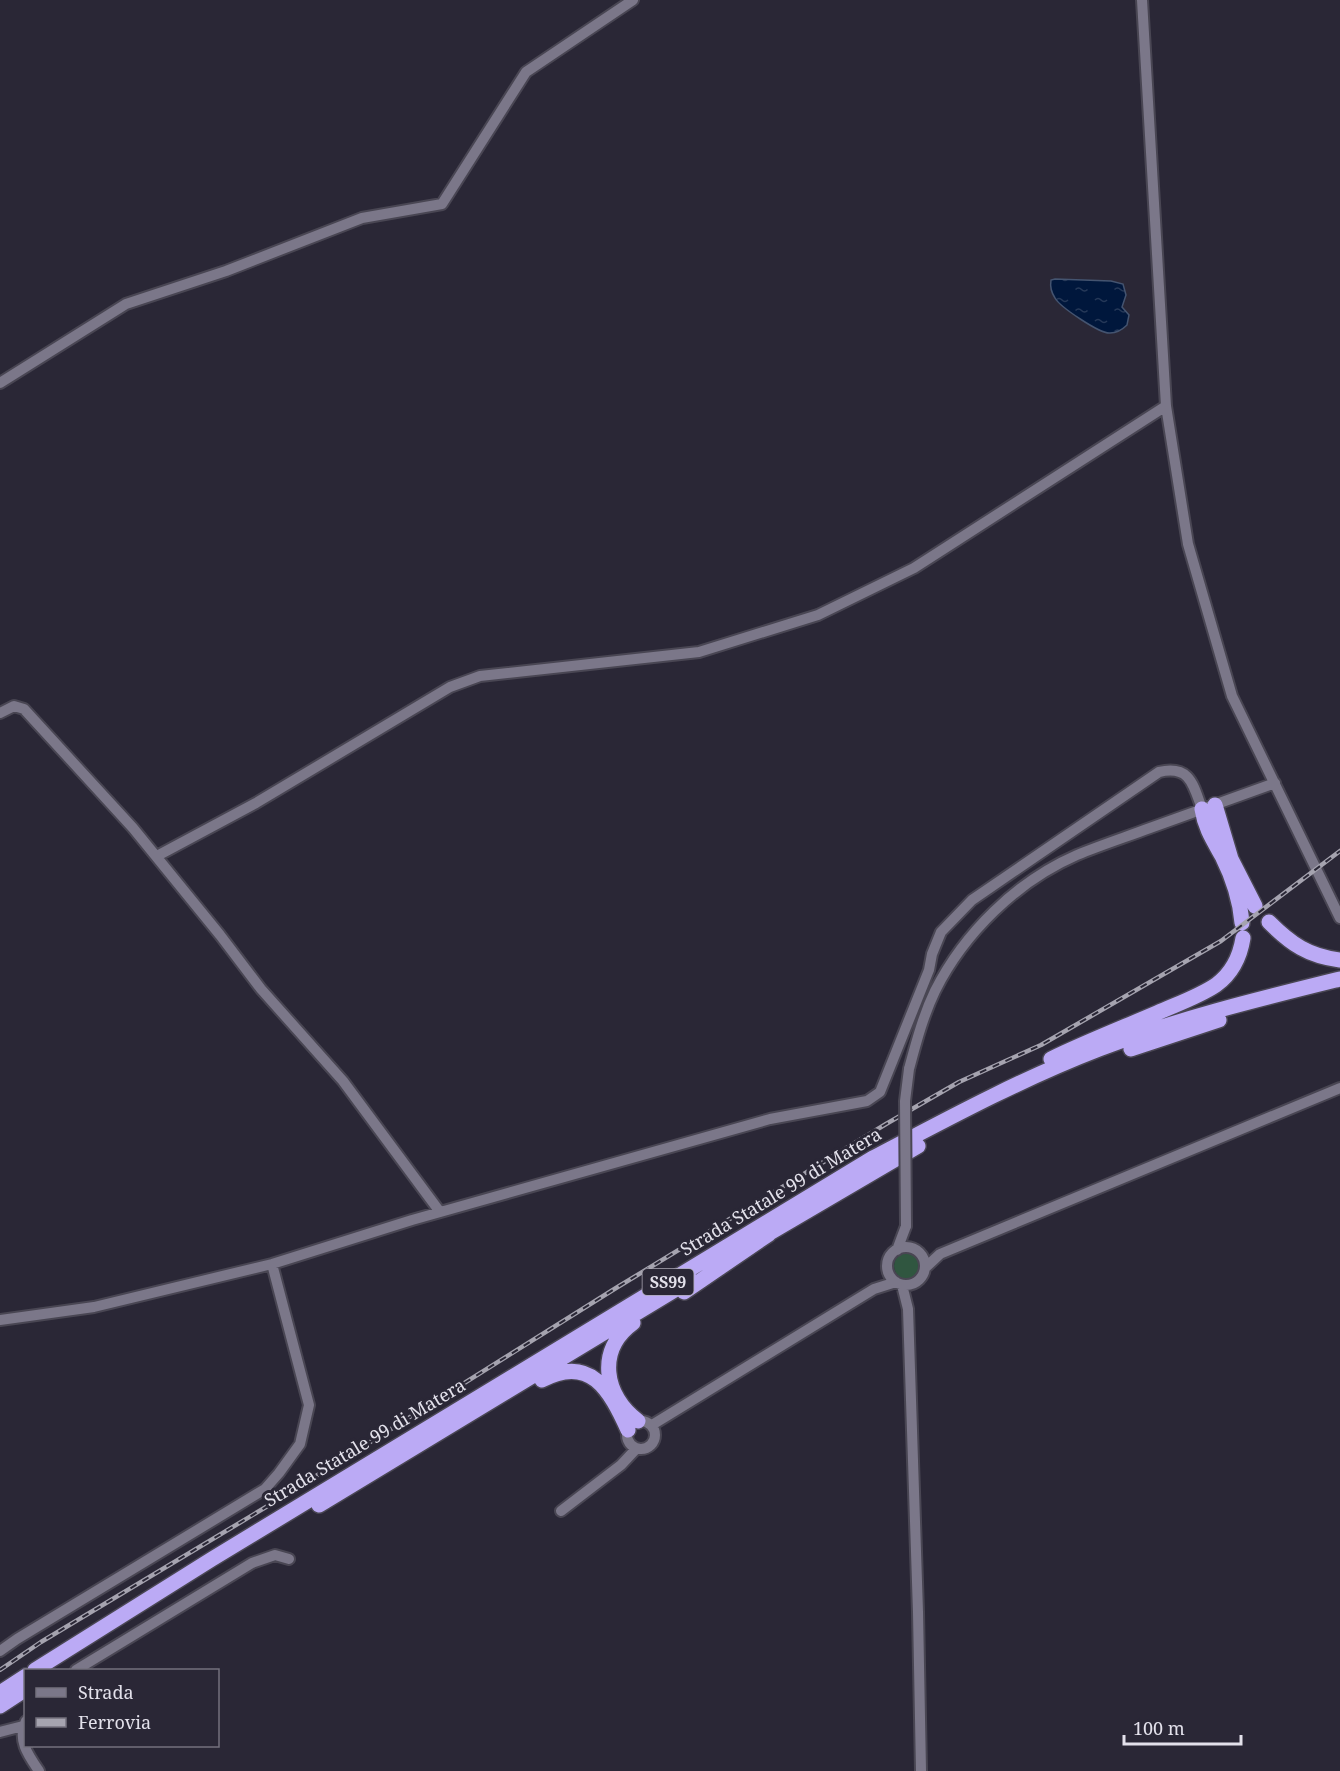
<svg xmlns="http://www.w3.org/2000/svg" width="1340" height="1771" viewBox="0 0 1340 1771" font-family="'Noto Serif',serif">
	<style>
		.green { fill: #305640 }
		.water { fill: url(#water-ripples); stroke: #445470; stroke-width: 1.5 }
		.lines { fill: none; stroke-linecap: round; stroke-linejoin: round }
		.minor-casing { stroke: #494653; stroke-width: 14 }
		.highway-casing { stroke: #494653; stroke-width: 18 }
		.minor { stroke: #7b7789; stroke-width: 10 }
		.highway { stroke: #bbaaf5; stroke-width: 15 }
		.rail-casing { stroke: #a5a3af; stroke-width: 4.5 }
		.rail { stroke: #2a2736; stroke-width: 2; stroke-dasharray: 7; stroke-linecap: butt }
		.minor-bridge-casing { stroke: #494653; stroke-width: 14; stroke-linecap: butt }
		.minor-bridge { stroke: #7b7789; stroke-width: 10 }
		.labels { text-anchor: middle; stroke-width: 6; stroke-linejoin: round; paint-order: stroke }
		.shield { fill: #2a2736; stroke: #aca9b5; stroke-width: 1.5 }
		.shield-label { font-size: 16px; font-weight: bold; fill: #e3e1eb }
		.street-label { font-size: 18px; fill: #e3e1eb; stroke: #2a2736 }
	</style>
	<defs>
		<pattern id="water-ripples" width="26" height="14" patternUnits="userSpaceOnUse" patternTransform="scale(1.5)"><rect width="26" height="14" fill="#00173c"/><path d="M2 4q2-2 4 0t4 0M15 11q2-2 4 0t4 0" fill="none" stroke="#253858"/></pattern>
	</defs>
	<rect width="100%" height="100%" fill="#2a2736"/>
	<path class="green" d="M894 1266a13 13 0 1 1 26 0a13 13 0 1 1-26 0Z"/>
	<path class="water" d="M1055 279 1111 281 1123 284 1126 295 1122 307 1129 315 1127 325C1123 329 1116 333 1110 333 1100 334 1060 307 1055 298 1051 292 1050 286 1051 280Z"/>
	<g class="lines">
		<defs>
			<path id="minor" d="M1142 0 1166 406 1188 544 1232 696 1340 918
				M0 383 126 304 226 271 362 218 442 204 526 72 633 0
				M0 713 14 706 24 709 133 828 220 935 261 989 343 1081 440 1212
				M157 856 256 803 450 687 480 676 699 652 818 615 914 568 1166 406
				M909 1069C916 1043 923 1016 935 991 964 933 1017 881 1077 855 1101 845 1126 837 1150 828 1191 813 1233 798 1275 783
				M887 1266a19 19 0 1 1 38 0a19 19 0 1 1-38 0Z
				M897 1250 906 1226
				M925 1268 940 1254 1340 1088
				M902 1285 908 1309 918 1612 921 1771
				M0 1320 94 1307 272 1264 412 1220 770 1119 867 1101 880 1092 929 970 932 954 941 932 972 900 1159 772C1190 765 1193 784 1202 809
				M627 1435a14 14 0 1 1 28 0a14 14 0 1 1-28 0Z
				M652 1425 856 1300 874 1289 896 1282
				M561 1511 621 1465 636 1449
				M0 1651 17 1639 265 1489 279 1473 300 1444 309 1405 272 1264
				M76 1670 252 1563 275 1555 289 1559
				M26 1721C17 1740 28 1755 39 1771
				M0 1732 23 1726"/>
			<path id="highway" d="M1215 805 1231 859 1255 906
				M1202 809C1205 828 1213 840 1222 856 1233 878 1240 899 1242 923
				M1269 922C1291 944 1308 956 1340 960
				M1131 1049 1219 1020
				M1051 1059C1086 1042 1122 1028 1157 1013 1177 1004 1198 997 1216 985 1231 974 1240 957 1243 938
				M761 1238 918 1146
				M684 1292 769 1234
				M633 1323C596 1350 604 1396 638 1421
				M542 1380C590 1354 610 1390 628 1430
				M319 1505 691 1280
				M35 1670 212 1559 873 1158C947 1119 1021 1079 1099 1049 1177 1019 1259 999 1340 979
				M0 1693 26 1676
				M0 1706 26 1689"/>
		</defs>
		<use href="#minor" class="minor-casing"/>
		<use href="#highway" class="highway-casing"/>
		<use href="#minor" class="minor"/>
		<use href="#highway" class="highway"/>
		<defs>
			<path id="rail" d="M0 1670 41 1642 281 1498 616 1288 886 1124 959 1082 1041 1045 1221 941 1340 851"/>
		</defs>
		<use href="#rail" class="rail-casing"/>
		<use href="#rail" class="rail"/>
		<defs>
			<path id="minor-bridge" d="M906 1226 905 1101 909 1069"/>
		</defs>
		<use href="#minor-bridge" class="minor-bridge-casing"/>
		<use href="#minor-bridge" class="minor-bridge"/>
	</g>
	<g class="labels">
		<rect class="shield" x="642.5" y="1269" width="51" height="26" rx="4.5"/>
		<g class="shield-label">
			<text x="668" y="1288">SS99</text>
		</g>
		<g class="street-label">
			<text transform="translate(781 1192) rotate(-31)" y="6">Strada Statale 99 di Matera</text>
			<text transform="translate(365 1443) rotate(-31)" y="6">Strada Statale 99 di Matera</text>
		</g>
	</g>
	<rect x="24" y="1669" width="195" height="78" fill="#2a2736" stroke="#74717e" stroke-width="1.5"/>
	<rect x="36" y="1688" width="30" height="9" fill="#7b7789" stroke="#74717e" stroke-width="1.5"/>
	<text x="78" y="1699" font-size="18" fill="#e3e1eb">Strada</text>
	<rect x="36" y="1718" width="30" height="9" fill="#a5a3af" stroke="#74717e" stroke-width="1.5"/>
	<text x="78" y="1729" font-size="18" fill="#e3e1eb">Ferrovia</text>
	<path d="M1124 1735v9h117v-9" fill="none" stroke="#e3e1eb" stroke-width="3"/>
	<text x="1133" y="1735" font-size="18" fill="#e3e1eb" stroke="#2a2736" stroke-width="4.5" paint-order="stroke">100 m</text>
</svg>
